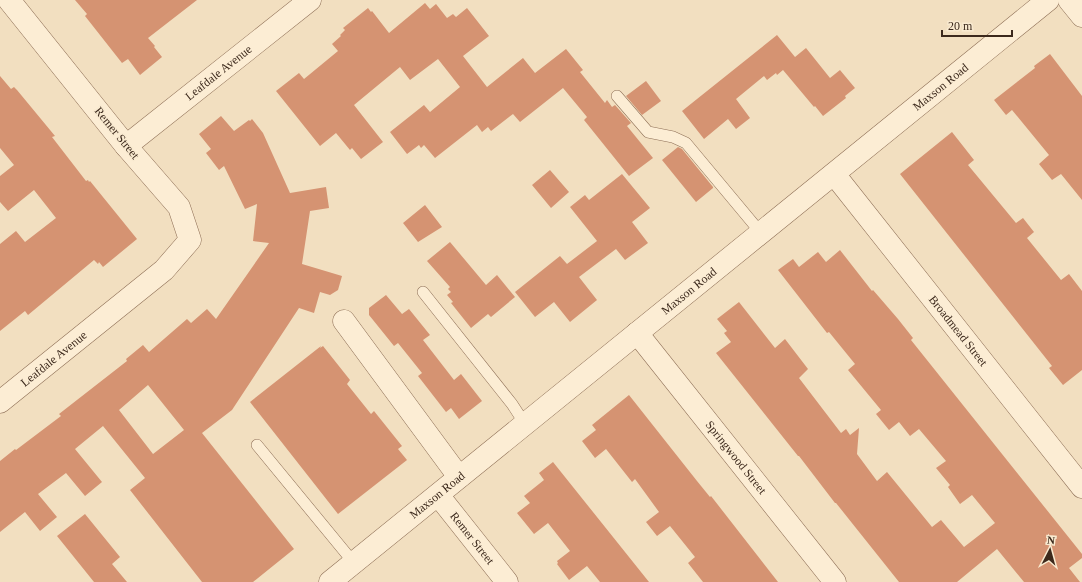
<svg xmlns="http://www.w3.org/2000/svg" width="1082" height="582" viewBox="0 0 1082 582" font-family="Georgia,serif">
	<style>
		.building { fill: #d59372; fill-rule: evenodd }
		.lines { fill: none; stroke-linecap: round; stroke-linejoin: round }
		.lane-casing { stroke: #8e6f56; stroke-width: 12 }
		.street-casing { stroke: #8e6f56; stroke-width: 23 }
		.lane { stroke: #fcedd4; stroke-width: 11 }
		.street { stroke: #fcedd4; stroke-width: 22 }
		.labels { text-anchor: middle; stroke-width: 3; stroke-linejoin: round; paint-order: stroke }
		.street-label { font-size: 12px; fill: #3c291c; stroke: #f9ead0 }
	</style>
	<rect width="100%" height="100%" fill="#f2dfc0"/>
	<path class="building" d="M75 0H197L148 38 155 46 154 47 162 57 140 75 128 59 122 63 85 16 87 14Z
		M425 3 430 9 436 4 447 18 453 14 456 17 467 8 489 36 463 56 487 87 523 58 535 73 566 49 583 70 580 72 605 103 607 100 612 107 615 105 631 123 627 126 653 158 629 176 584 120 587 117 563 88 520 122 513 114 491 131 488 127 482 132 477 125 435 158 424 145 421 148 419 145 407 154 390 132 424 105 430 112 460 87 438 59 410 80 400 67 354 105 383 142 361 159 352 148 350 150 336 133 320 146 276 91 299 73 304 79 338 51 332 44 341 36 340 35 345 30 343 28 368 8 371 12 372 11 389 33Z
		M777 35 795 57 806 48 830 78 840 70 855 88 845 96 846 98 823 116 815 106 814 107 783 70 777 75 776 73 767 80 764 76 736 99 750 118 736 129 728 119 704 139 682 111Z
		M1050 54 1082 96V200L1061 174 1052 180 1039 164 1049 155 1012 110 1006 115 994 100 1035 68 1034 66Z
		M0 76 11 89 14 87 17 90 55 136 52 137 86 181 88 180 89 182 90 181 137 239 103 267 99 262 98 264 94 260 28 315 25 311 0 331V244L16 231 25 242 56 218 34 190 8 211 0 202V176L14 165 0 148Z
		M646 81 661 101 642 115 626 96Z
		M221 116 234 131 249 120 250 121 252 119 263 133 290 193 326 187 329 208 310 211 302 264 342 276 338 290 330 295 320 292 314 313 299 308 232 410 202 433 294 549 253 582H202L130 490 145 478 103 426 75 449 102 482 85 496 66 473 38 494 57 517 40 531 25 512 0 532V461L15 449 16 450 61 416 59 414 127 361 126 359 143 345 149 352 187 319 191 323 207 309 216 319 269 243 253 241 257 204 245 209 224 166 219 170 206 153 211 149 199 134ZM148 385 184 430 153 454 119 410Z
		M952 132 974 160 968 165 1016 223 1023 218 1034 232 1027 238 1061 280 1069 274 1082 291V370L1063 385 1049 368 1052 366 900 174Z
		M678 147 682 149 713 187V188L696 202 662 160Z
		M550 170 569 192 551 208 532 185Z
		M622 174 650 208 632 222 648 243 625 260 616 249 579 277 597 300 570 322 554 302 535 317 515 292 560 256 567 264 597 241 570 207 585 195 589 200Z
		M425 205 442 227 418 242 403 223Z
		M450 242 486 285 497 275 515 297 491 317 488 314 471 328 451 303 453 302 447 295 451 292 448 289 450 287 427 261Z
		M840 250 872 291 873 290 898 319 913 338 911 340 1082 554V558L1069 568 1080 582H1024L997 549 957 582H899L836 503H835L799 456H798L716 353 731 342 724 333 727 331 717 319 739 302 775 348 785 339 808 369 799 378 841 433 846 429 850 435 859 428 857 454 877 481 887 472 932 527 941 520 964 547 995 523 972 495 960 504 948 487 950 485 936 468 946 461 919 429 910 436 899 422 889 430 876 414 881 410 848 370 855 364 829 332 827 333 778 270 793 259 799 267 818 252 826 262Z
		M386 295 402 314 409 309 430 335 423 340 454 380 461 374 482 401 459 419 451 408 446 412 418 376 422 373 398 343 394 346 369 315V308Z
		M321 346 320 348 323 346 350 380 347 384 371 414 374 411 402 446 398 449 407 460 338 514 250 402Z
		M629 395 697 481 710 497 711 496 778 582H703L688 563 695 557 670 526 657 536 646 522 659 512 635 479 632 482 606 449 595 458 582 441 596 430 592 425Z
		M553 462 649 582H600L587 566 569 580 557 564 558 563 557 561 570 551 548 523 534 534 517 513 530 503 524 496 544 480 539 473Z
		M85 514 120 557 112 564 127 582H94L57 536Z"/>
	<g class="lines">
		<defs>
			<path id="lane" d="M617 96 648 132 673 137 686 143 761 233
				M423 292 512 404 525 424
				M257 445 354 563"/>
			<g id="street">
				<path d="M1069 0 1082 16"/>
				<path id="s1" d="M126 146 310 0"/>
				<path id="s2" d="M834 174 1082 487"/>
				<path d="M344 321 459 477"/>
				<path id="s3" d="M637 333 835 582"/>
				<path id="s4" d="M0 402 164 270 190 240 179 207 126 146 9 0"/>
				<path id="s5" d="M438 495 507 582"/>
				<path id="s6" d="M330 582 1048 0"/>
			</g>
		</defs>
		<use href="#lane" class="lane-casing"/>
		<use href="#street" class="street-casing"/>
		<use href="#lane" class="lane"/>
		<use href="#street" class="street"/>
	</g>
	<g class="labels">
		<g class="street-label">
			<text dy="4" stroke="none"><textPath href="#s1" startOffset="118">Leafdale Avenue</textPath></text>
			<text dy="4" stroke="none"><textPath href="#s6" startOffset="786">Maxson Road</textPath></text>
			<text transform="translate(117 133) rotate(51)" y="4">Remer Street</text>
			<text dy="4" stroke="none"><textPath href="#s6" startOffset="462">Maxson Road</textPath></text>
			<text dy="4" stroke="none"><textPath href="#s2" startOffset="200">Broadmead Street</textPath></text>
			<text dy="4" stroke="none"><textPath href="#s4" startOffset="69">Leafdale Avenue</textPath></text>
			<text dy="4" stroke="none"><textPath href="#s3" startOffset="159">Springwood Street</textPath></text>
			<text dy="4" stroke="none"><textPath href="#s6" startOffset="138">Maxson Road</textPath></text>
			<text dy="4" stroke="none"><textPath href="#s5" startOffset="55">Remer Street</textPath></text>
		</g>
	</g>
	<g transform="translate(1050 550) rotate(6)" stroke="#f9ead0" stroke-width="3" paint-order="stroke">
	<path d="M0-3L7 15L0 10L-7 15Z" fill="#3c291c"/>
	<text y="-6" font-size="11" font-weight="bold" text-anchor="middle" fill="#3c291c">N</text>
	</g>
	<path d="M942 30v6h70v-6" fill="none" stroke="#3c291c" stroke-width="2"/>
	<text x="948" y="30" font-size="12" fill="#3c291c" stroke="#f9ead0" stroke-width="3" paint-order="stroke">20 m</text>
</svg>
